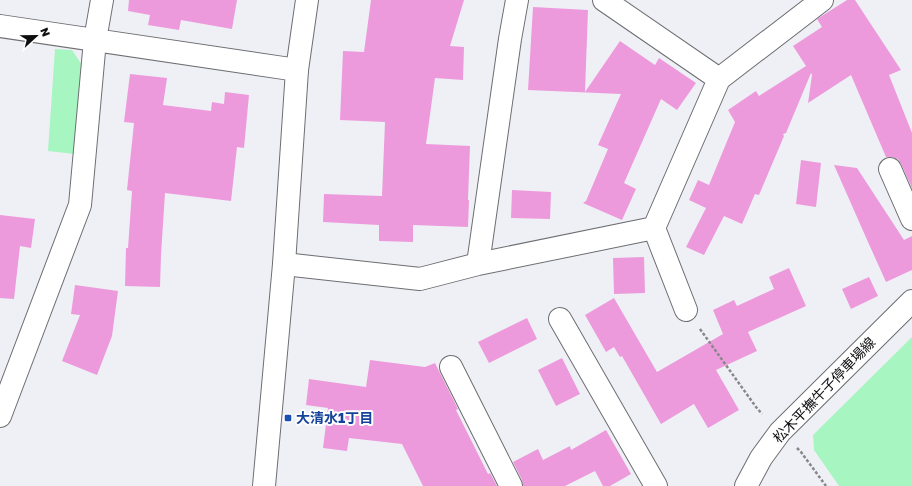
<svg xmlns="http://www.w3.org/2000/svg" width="912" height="486" viewBox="0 0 912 486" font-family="'Golos Text','Noto Sans JP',sans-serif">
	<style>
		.green { fill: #a7f5c1 }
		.building { fill: #ed9adc }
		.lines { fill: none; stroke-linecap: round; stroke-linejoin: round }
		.street-casing { stroke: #6d6e72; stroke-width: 24 }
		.secondary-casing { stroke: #6d6e72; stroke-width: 24 }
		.path { stroke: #87878b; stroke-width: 2.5; stroke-dasharray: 3 2; stroke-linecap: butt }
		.street { stroke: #fff; stroke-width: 22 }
		.secondary { stroke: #fff; stroke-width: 22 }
		.transit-dot { fill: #1a4fb4; stroke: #fdfdfe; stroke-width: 1.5 }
		.labels { text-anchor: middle; stroke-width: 4; stroke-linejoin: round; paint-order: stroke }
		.street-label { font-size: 14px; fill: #0d0d0f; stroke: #fdfdfe }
		.transit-label { font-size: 14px; font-weight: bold; fill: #164399; stroke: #fdfdfe; text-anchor: start }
	</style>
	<rect width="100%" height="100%" fill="#eff0f5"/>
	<path class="green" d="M55 49 72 50 82 65 74 154 48 151Z
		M912 337V486H839L814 450 813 435Z"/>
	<path class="building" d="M129 0H237L232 29 181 20 179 30 148 25 150 15 128 11Z
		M371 0H464L450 46 464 47 463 80 435 78 426 144 470 146 468 200H469L468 227 413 225V242L379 241V225L323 222 324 194 382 196 385 122 340 120 343 51 364 52Z
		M847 0H855L901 70 889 75 912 133V188L901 164 898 159 892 157H886L851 75 808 103 812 75 811 73 786 133 783 134 784 136 759 195 755 194 742 224 724 216 704 255 686 247 706 208 689 200 698 180 709 185 735 122 728 110 756 91 759 96 806 66 793 46 822 27 817 19Z
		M533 7 588 10 585 92 620 41 655 65 659 58 696 83 677 110 661 99 624 183 636 189 622 220 583 203 586 201 608 149 598 145 621 94 528 90Z
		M130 74 167 78 163 105 211 111 212 102 224 104 225 92 249 95 244 148 237 147 231 201 165 193 161 255 160 287 125 286 126 248H128L132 191 127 190 134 123 124 122Z
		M801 160 821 163 816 207 796 204Z
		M834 165 857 168 904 240 912 236V270L886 282 868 242Z
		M512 190 551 192 550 219 511 218Z
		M0 215 35 219 31 248 20 246 14 299 0 298Z
		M644 257 645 293 614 294 613 258Z
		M789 268 806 306 748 332 757 351 716 370 739 410 708 428 694 404 661 424 622 356 620 357 614 347 606 352 585 315 614 298 657 372 723 334 713 310 734 300 737 306 774 289 769 277Z
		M869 277 878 296 851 309 842 289Z
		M75 285 118 291 112 336 97 375 62 361 80 315 71 314Z
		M527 318 537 339 489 363 478 342Z
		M562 358 580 394 556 406 538 370Z
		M370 360 425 367 435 363 458 409 456 410 488 474 490 473 497 486H423L402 444 349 438 347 451 323 448 328 408 306 405 309 379 366 387Z
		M606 430 631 474 610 486H603L595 471 565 486H523L522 480 513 462 538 449 543 460 570 446 571 450Z"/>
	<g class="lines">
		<defs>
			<path id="street" d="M604 0 719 79
				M0 26 297 70
				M890 169 912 219
				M654 228 686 310
				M284 264 420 279 478 264 654 228 719 79 822 0
				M478 264 510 39 517 0
				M560 319 656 486
				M451 367 511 486
				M0 416 80 205 95 40 102 0"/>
			<path id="secondary" d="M264 486 284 264 297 70 307 0
				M746 486 761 458 780 432 912 301"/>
		</defs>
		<use href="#street" class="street-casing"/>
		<use href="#secondary" class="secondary-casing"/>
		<path class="path" d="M700 329 756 407 762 414
			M797 448 801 452 826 486"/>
		<use href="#street" class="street"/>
		<use href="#secondary" class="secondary"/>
	</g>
	<rect class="transit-dot" x="284" y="414" width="8" height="8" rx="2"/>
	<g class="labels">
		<g class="street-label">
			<text transform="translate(824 390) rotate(-46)" y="5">松木平撫牛子停車場線</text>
		</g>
		<g class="transit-label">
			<text x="296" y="423">大清水1丁目</text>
		</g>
	</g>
	<g transform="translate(36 36) rotate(68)" stroke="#fdfdfe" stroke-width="3" paint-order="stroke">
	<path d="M0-3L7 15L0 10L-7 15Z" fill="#0d0d0f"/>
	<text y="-6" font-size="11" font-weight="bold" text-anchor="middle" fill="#0d0d0f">N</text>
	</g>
</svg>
